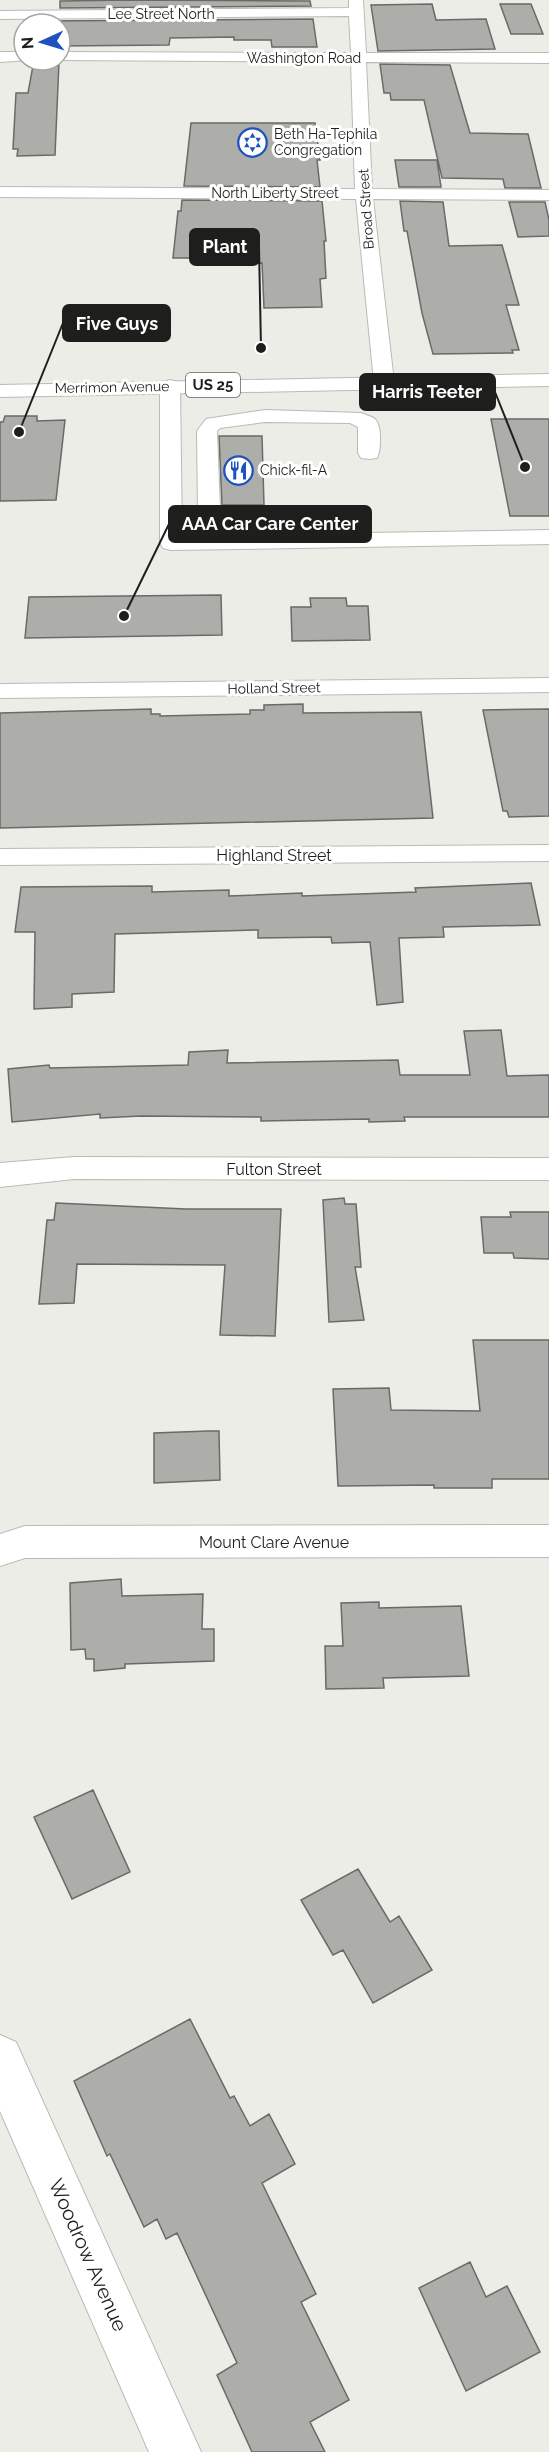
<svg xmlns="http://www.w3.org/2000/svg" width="549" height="2452" viewBox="0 0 549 2452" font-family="Raleway,sans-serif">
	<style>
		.building { fill: #adaea9; stroke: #6a6a66; stroke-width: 1.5 }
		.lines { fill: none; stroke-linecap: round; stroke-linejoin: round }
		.minor-casing { stroke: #babbb6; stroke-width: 2 }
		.major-casing { stroke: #babbb6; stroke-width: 2 }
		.minor { fill: #fff; fill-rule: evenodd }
		.major { fill: #fff; fill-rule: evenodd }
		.labels { text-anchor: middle; stroke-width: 6; stroke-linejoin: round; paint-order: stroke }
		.far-street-label { font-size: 14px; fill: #1e1e1c; stroke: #fff }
		.far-poi-label { font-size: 14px; fill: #1e1e1c; stroke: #fff; text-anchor: start }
		.shield { fill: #fff; stroke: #626260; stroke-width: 1.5 }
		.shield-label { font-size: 15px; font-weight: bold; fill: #1e1e1c }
		.street-label { font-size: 16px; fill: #1e1e1c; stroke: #fff }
		.near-street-label { font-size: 20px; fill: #1e1e1c; stroke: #fff }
		.leader { fill: none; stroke: #1e1e1c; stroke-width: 2 }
		.callout-dot { fill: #1e1e1c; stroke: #fff; stroke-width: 2 }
		.callout { fill: #1e1e1c; stroke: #1e1e1c; stroke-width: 2 }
		.callout-label { font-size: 18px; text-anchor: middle; font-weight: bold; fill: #fff }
	</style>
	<rect width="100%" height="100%" fill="#ecede7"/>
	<path class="building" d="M131 0 310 1 311 6 60 8V1Z
		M432 4 436 20 486 19 495 49 378 51 371 5Z
		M500 4H531L543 34H511Z
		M313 19 317 47H272L271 40H234V37L170 38 169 45 60 46V50V24H41L42 21Z
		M34 60 59 62 55 155 17 156 18 149H13L16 93H28Z
		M380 64 450 65 470 133 528 134 541 188H505L503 179 442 178 424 100H391L390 93H384Z
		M191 123H315L320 160H317L320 187 184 186Z
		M395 160H437L441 187H399Z
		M182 200 322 201 326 241H324L326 278 320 279 322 307 264 308 262 263 207 265 206 258H173L178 211H181Z
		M400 201 443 202 449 246 502 245 519 305H506L519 350H512L513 353 433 354 422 313 407 231H404Z
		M509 202H545L549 220V236L518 237Z
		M5 416H37V421L65 420 56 500 0 501V422H3Z
		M491 419H549V516H510Z
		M219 436H262L264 505H222Z
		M221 595 222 635 25 638 29 597Z
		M310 598H346L347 606H368L370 640 292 641 291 607H311Z
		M303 704V713L421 712 433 818 0 828V713L151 709V714H160V716L250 714V710H264V705Z
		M549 709V816L509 817 507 811H503L483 710Z
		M531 883 540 925 443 927 444 937 399 938 403 1002 377 1005 370 942 332 943 331 937 258 938V930L115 934 114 992 72 994V1007L34 1009 35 932H15L21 887 152 886V892L229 890V896L302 893V896L416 892 415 888Z
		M501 1030 507 1076 549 1075V1117H404L405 1121 369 1122V1119L261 1121V1117L141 1116 100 1118V1114L12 1122 8 1069 49 1065 50 1068 188 1065 189 1052 228 1050 227 1063 398 1060 400 1075H470L464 1031Z
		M344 1198 345 1204H356L361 1267H355L364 1320 329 1322 323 1200Z
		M56 1203 186 1209H281L275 1336 220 1335 225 1265 77 1264 74 1303 39 1304 47 1220H54Z
		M510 1212H549V1259L514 1258 513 1253H484L481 1217H511Z
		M473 1340H549V1479H492V1488H434V1485L338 1486 333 1389 389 1388 391 1410 480 1411Z
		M208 1431H219L220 1480 154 1483V1433Z
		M121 1579 122 1596 203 1594 202 1629H214V1661L125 1664V1668L94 1671V1659H86L85 1649 71 1650 70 1583Z
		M379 1602V1608L461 1606 469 1676 383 1678 384 1688 326 1689 325 1646H343L341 1603Z
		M93 1790 130 1872 72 1899 34 1817Z
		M358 1869 390 1922 399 1916 432 1970 373 2003 343 1950 333 1955 301 1900Z
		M190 2019 230 2098 234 2096 250 2126 269 2114 295 2164 262 2183 316 2294 301 2302 349 2400 310 2422 325 2452H252L217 2375 237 2363 177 2233 166 2239 157 2219 144 2227 110 2154 107 2156 74 2081Z
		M470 2262 486 2297 507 2286 540 2352 466 2391 419 2288Z"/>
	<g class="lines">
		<defs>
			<path id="minor" d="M349 0H363L366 53H549V63L366 62 372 189 549 190V200L373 199 394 382 391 386H377L374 382 356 199 0 197V187L355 189 351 62 54 60H60V52L351 53 349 16 0 19V11L349 8Z
				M0 52H24V60H30L0 62Z
				M170 380 177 382 180 386 182 536 549 530V544L171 550 163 548 160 543V386L163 382Z
				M265 410 361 413C365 415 371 416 375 419 382 425 381 451 377 458L369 459 361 458 358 453V427L350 423 265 422 220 428 217 431 220 510 225 512 309 507 317 509 320 514 317 519 309 521C284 522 213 535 198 513L197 431 206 419Z
				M549 678V692L0 698V684Z
				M549 845V861L0 865V849Z
				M74 1157 549 1158V1180L74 1179 0 1187V1163Z
				M549 1525V1557L25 1558 0 1566V1534L25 1526Z
				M0 2035 16 2042 201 2452H149L0 2111Z"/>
			<path id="major" d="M549 374V386L0 397V385Z"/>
		</defs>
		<use href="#minor" class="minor-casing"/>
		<use href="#major" class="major-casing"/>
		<use href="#minor" class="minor"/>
		<use href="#major" class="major"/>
	</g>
	<defs>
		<symbol id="synagogue-ring" viewBox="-11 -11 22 22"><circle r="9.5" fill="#fff" stroke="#1e53bf" stroke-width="1.5"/><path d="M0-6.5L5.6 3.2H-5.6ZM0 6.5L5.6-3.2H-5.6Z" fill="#1e53bf"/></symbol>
		<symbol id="restaurant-ring" viewBox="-11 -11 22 22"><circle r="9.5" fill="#fff" stroke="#1e53bf" stroke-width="1.5"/><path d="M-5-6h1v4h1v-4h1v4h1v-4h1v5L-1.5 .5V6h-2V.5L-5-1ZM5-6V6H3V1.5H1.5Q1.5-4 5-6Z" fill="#1e53bf"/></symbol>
	</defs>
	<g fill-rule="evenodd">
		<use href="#synagogue-ring" x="236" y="126" width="33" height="33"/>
		<use href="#restaurant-ring" x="222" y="454" width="33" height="33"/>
	</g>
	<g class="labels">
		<g class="far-street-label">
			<text x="161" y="19">Lee Street North</text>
			<text x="304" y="63">Washington Road</text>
			<text x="275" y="198">North Liberty Street</text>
			<text transform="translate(366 209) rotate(-94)" y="5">Broad Street</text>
			<text transform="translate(112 387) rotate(-1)" y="5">Merrimon Avenue</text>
			<text transform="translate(274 688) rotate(-1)" y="5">Holland Street</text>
		</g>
		<g class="far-poi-label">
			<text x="274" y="139">Beth Ha-Tephila<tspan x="274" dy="16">Congregation</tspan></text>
			<text x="260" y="475">Chick-fil-A</text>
		</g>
		<rect class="shield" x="186" y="373" width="54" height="24" rx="4.5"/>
		<g class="shield-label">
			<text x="213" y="390">US 25</text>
		</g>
		<g class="street-label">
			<text x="274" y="861">Highland Street</text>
			<text x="274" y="1175">Fulton Street</text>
			<text x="274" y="1548">Mount Clare Avenue</text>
		</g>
		<g class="near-street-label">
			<text transform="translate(88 2255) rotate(66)" y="7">Woodrow Avenue</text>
		</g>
	</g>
	<path class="leader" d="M261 348L259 247M19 432L63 323M525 467L495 392M124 616L169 524"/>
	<g class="callout-dot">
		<circle cx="261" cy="348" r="6"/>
		<circle cx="19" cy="432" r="6"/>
		<circle cx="525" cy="467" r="6"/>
		<circle cx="124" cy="616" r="6"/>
	</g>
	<g class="callout">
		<rect x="190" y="229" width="69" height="36" rx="6"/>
		<rect x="63" y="305" width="107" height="36" rx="6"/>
		<rect x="360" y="374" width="135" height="36" rx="6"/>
		<rect x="169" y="506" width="202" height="36" rx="6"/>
	</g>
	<g class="callout-label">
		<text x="225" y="253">Plant</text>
		<text x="117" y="330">Five Guys</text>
		<text x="427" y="398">Harris Teeter</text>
		<text x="270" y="530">AAA Car Care Center</text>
	</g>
	<g transform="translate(42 42) rotate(266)"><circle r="28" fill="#ffffff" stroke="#a5a5a4" stroke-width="1.5"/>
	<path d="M0-4.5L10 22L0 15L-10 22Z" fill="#1e53bf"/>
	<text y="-9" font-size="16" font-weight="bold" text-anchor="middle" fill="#1e1e1c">N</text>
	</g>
</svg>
